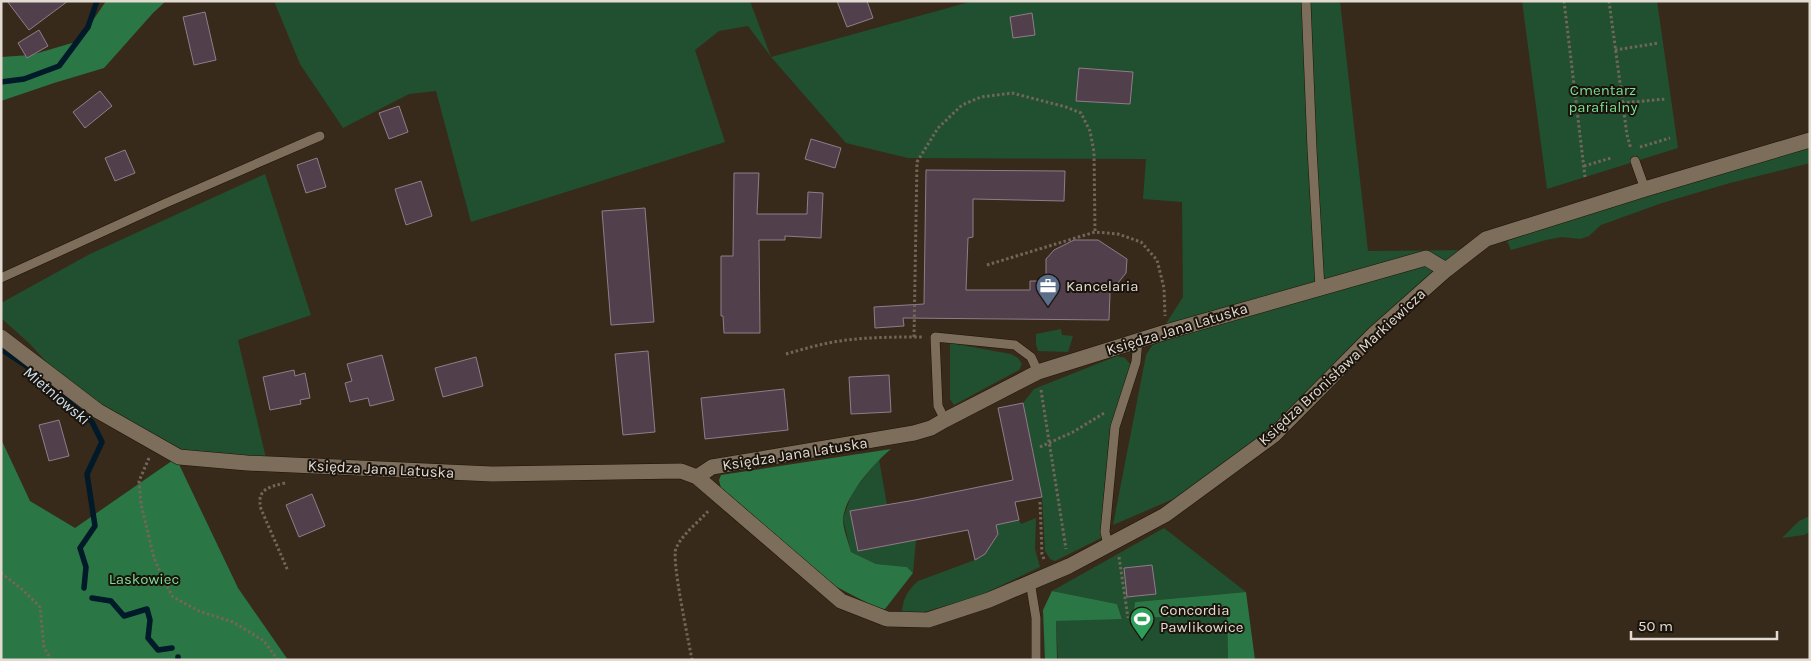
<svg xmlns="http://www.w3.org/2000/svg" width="1811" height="661" viewBox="0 0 1811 661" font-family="Karla,sans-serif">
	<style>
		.green { fill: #20502f; fill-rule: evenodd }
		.forest { fill: #2b7645 }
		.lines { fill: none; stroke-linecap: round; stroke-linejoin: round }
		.stream { stroke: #011a29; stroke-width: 5.5 }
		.building { fill: #523f4c; stroke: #917c8a }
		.service-casing { stroke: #1f1304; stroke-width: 10 }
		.minor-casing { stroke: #1f1304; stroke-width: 16 }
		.path { stroke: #726658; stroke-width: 3; stroke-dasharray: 2.5 2.5; stroke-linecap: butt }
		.service { stroke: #7d6e5c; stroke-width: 9 }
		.minor { stroke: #7d6e5c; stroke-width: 15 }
		.labels { text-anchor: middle; stroke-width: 4; stroke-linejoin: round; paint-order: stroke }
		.park-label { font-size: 15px; fill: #7ade96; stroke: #1a140d }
		.poi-label { font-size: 15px; fill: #e3dbd1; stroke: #1a140d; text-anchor: start }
		.street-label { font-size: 15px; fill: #e3dbd1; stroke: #1a140d }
		.water-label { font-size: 16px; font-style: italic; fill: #cfe3f0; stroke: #1a140d }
	</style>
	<rect width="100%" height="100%" fill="#382a1a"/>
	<path class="green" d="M274 1H750L771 57 973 1H1340L1368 251 1478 250 1391 318 1263 434 1180 496 1113 525 1146 355 1183 297 1182 202 1143 199 1146 159 908 158 846 143 771 57 748 26 719 31 695 50 725 142 471 222 436 91 409 94 343 128 300 64Z
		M1522 1H1657L1678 148 1547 189Z
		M1810 145V163L1730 183 1662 203 1601 225 1589 236 1580 239 1562 237 1546 240 1511 250 1507 241 1651 193Z
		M265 174 311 315 238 340 266 458 176 457 63 380 30 344 1 318V303L90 254Z
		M1061 329 1062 335 1073 336 1068 352 1038 351 1036 344V334Z
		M950 343 1011 354 1018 358 1022 364 1019 370 954 405 950 399Z
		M1117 356 1125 358 1130 364V371L1110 428 1101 538 1055 561 1050 559 1045 551 1042 497 1023 403 1034 389Z
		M879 459 887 505 850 511 858 551 916 540 913 573 907 567 876 564 851 552 843 519 852 493Z
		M1810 516V532L1804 535 1782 538 1799 521Z
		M1036 518 1035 549 1040 567 979 596 917 614 902 612C903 598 908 590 918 581L975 560 985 554 998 534 996 525 1019 520 1021 524Z
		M1164 528 1246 592 1135 602 1133 618 1227 615 1228 660H1058L1056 621 1122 618 1117 604 1052 591ZM1152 565 1155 594 1128 597 1124 568Z"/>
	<path class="forest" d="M106 1H166L153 13 104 68 54 83 1 101V57L31 55 79 41Z
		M1 439 30 501 75 528 176 458 238 588 288 660H1Z
		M891 449C874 463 846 495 843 518 842 526 849 544 851 552L876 564 907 567 913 573 885 609 877 608 835 586 721 488 719 480 721 475Z
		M1052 591 1117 604 1122 619 1056 621 1057 660H1045L1043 610Z
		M1246 592 1255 660H1228L1227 615 1133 618 1135 602Z"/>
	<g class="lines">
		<path class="stream" d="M1 82 24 79 59 66 88 27 97 1
			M1 349 28 367 92 422 102 442 87 474 95 526 80 548 86 567 84 588
			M92 598 111 601 124 616 147 609 150 620 148 638 158 650 172 648
			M178 657V660"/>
	</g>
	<path class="building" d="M7 1H68L29 30Z
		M837 1H867L873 18 847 27Z
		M205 12 216 60 194 65 183 17Z
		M1032 13 1035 35 1013 38 1010 17Z
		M39 30 48 46 27 58 18 43Z
		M1079 68 1133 72 1130 104 1076 101Z
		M100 91 112 106 85 128 73 112Z
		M399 106 408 132 389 139 379 113Z
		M811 139 841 148 835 168 805 159Z
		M125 150 135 173 115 181 105 158Z
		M317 158 326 187 306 193 297 165Z
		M926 170 1065 171 1064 201 973 199V237L968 238 966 290H1030V281H1046V259L1054 250 1074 240H1098L1127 259 1126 273 1110 293 1109 320 903 318 904 326 875 328 874 307 924 304Z
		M734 173H759L757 214H807L808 192 823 193 821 238 785 236V240H759L760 333H724L723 316H721V256H733Z
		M421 181 432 216 406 225 395 189Z
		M645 208 654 322 611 325 602 211Z
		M648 351 655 432 623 435 615 354Z
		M382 355 394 400 370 406 368 398 350 402 345 383 352 381 347 364Z
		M476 357 483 386 443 397 435 368Z
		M294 370 295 376 305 373 310 398 300 400 301 404 270 410 263 377Z
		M889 375 891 412 851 414 849 377Z
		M784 389 788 430 705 439 701 398Z
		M1023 403 1042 497 1015 502 1019 520 996 525 998 534 985 554 975 560 968 530 858 551 850 511 915 500 1013 480 998 408Z
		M59 420 69 456 49 461 39 425Z
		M312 494 325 526 299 537 286 505Z
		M1152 565 1156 594 1127 597 1124 568Z"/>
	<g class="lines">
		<defs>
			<path id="service" d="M1306 1 1312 149 1320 288
				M1635 161 1645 189
				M1 278 166 203 320 136
				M945 420 938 406 935 337 1015 345 1031 357 1038 372
				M1108 545 1105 532 1115 427 1136 362 1138 340
				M1030 581 1036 618V660"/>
			<path id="minor" d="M1 337 98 411 179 457 247 463 492 474 681 471 697 477 841 601 887 619 928 620 989 600 1069 566 1165 515 1274 435 1375 333 1446 270 1486 239 1645 189 1810 140
				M697 477 712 467 914 433 931 428 945 420 1038 372 1166 332 1426 258 1446 270"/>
		</defs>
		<use href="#service" class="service-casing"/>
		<use href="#minor" class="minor-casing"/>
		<path class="path" d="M1564 1 1585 177
			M1609 1 1627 135 1631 149
			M1615 50 1659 43
			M1622 103 1666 99
			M1640 147 1670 138
			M1584 166 1611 158
			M987 265 1095 232 1118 234 1141 242 1157 260 1164 288 1165 316
			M914 337 917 162 938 128 962 105 981 97 1012 93 1066 107 1081 113 1090 131 1094 152 1095 232
			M786 354C800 350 814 346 828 343 859 337 890 337 922 337
			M1041 390 1066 549
			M1040 447 1073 432 1106 412
			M149 458 139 481 141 504 154 558 164 581 173 597 199 611 233 622 264 641 278 660
			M285 483C269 487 256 489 261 509L288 571
			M1040 502 1042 554 1044 559
			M1119 557 1128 618
			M1 573 23 590 40 607 44 647 51 660
			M692 660C689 643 671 559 676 548 684 532 698 523 709 510"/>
		<use href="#service" class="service"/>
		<use href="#minor" class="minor"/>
	</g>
	<defs>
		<symbol id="office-pin" viewBox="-11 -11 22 30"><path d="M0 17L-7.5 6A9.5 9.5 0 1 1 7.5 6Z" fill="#5c6f8a" stroke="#1a140d"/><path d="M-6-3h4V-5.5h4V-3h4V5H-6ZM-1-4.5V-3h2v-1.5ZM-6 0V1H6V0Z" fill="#fff"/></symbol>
		<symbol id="stadium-pin" viewBox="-11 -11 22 30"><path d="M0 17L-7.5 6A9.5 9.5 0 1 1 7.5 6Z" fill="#2e9e5b" stroke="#1a140d"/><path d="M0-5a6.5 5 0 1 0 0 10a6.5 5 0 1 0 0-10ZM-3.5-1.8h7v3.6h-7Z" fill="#fff"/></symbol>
	</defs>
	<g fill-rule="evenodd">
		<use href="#office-pin" x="1034" y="272" width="28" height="38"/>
		<use href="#stadium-pin" x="1128" y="605" width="28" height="38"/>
	</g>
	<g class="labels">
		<g class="park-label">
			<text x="1603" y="95">Cmentarz<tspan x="1603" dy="17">parafialny</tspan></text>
			<text x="144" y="584">Laskowiec</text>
		</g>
		<g class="poi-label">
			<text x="1066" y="291">Kancelaria</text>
			<text x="1160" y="615">Concordia<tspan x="1160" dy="17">Pawlikowice</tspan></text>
		</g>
		<g class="street-label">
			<text transform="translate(1177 329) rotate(-17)" y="5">Księdza Jana Latuska</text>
			<text transform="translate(1342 367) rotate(-43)" y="5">Księdza Bronisława Markiewicza</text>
			<text transform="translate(795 454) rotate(-9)" y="5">Księdza Jana Latuska</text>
			<text transform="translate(381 469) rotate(3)" y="5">Księdza Jana Latuska</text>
		</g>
		<g class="water-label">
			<text transform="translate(57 395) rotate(40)" y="6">Mietniowski</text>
		</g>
	</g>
	<rect width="1811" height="661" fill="none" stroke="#e3dbd1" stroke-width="5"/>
	<path d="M1631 631v8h146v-8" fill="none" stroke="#e3dbd1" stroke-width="2.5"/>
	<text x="1638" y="631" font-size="15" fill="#e3dbd1" stroke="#1a140d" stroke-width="4" paint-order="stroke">50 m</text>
</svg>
